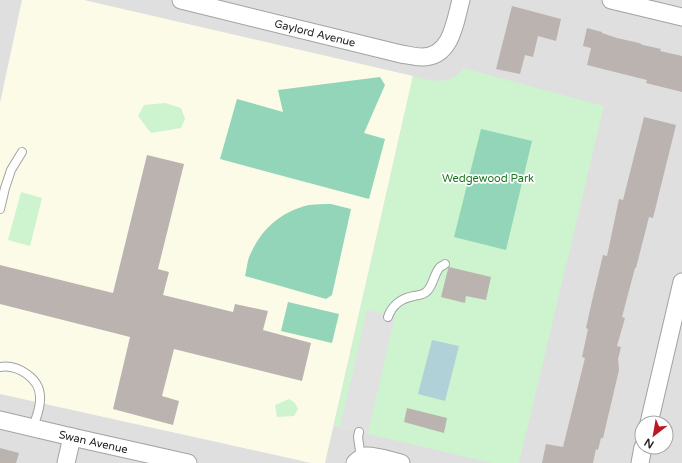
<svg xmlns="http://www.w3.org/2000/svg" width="682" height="463" viewBox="0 0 682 463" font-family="'Varela Round',sans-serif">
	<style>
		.residential { fill: #dfdfdf; fill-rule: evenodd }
		.education { fill: #fcfbe7 }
		.park { fill: #cdf4ce }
		.pitch { fill: #92d5b8 }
		.parking { fill: #e1e1e1 }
		.water { fill: #b0d1d8 }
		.building { fill: #bab3af }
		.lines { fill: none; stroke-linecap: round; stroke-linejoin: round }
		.lane-casing { stroke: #a2a2a2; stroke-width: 10 }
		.street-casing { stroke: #a2a2a2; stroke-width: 19 }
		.lane { stroke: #fff; stroke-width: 8 }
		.street { stroke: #fff; stroke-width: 17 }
		.labels { text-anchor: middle; stroke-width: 3.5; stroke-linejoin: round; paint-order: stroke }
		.street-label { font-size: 11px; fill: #212121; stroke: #fff }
		.park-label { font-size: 11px; fill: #1a751e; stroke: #fff }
	</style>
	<rect width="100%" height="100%" fill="#f0eee9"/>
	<path class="residential" d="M0 0H682V463H0ZM642 423H666V447H642Z"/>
	<path class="education" d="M22 0H84L413 76 325 463H311L0 394V103Z"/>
	<path class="park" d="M463 68 604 106 519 463H492L334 426 413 76C432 81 451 86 463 68Z
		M165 103 181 108 185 119 181 128 151 133 138 116 144 105Z
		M21 192 42 198 30 246 8 240Z
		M289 399 295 403 298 409 294 416 277 417 275 405Z"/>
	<path class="pitch" d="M380 77 385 85 364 133 385 139 369 199 220 159 237 99 283 112 278 90Z
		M481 129 532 141 506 250 454 237Z
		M331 204 351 209 332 295 326 299 245 276C247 269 247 261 250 255 261 229 282 211 309 205 316 204 324 204 331 204Z
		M288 302 339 314 332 343 281 331Z"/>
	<path class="parking" d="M367 310 395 316 368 433 340 427Z"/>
	<path class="water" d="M432 340 459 346 445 401 418 394Z"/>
	<path class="building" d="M512 6 561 19 556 41 538 36 533 57 525 55 520 74 496 69Z
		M587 28 602 32V33L617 38 639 43 643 45 661 49 660 51 682 56V92L646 83 647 80 587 65 591 48 583 46Z
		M644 117 676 125 653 218 649 217 636 268H635L622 317 625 318 617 346 621 347 618 359 619 370 603 438H601L598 450 596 449 593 463H542L546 444 563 447 585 358 582 357 588 329 586 328 592 301 603 255 607 256 619 199 623 200Z
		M147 155 184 164 158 269 169 272 163 295 233 312 235 304 268 311 263 330 311 343 302 381 174 349 162 396 179 401 173 425 113 409 130 337 0 304V265L113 293Z
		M449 267 491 277 486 300 466 296 465 303 441 297 448 269Z
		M407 408 447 418 444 433 404 422Z
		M0 448 19 453 16 463H0Z"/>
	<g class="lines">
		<defs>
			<path id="lane" d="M0 209 5 188 11 170 22 152
				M388 317C392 305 402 298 414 296 418 295 423 295 426 292 433 287 434 273 440 267 442 266 444 265 445 264
				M0 367C17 364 40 378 40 397 41 407 36 418 33 427
				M359 432 358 437 361 458"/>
			<g id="street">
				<path id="s1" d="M181 0 401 54C408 55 415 57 422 57 452 57 455 21 461 0"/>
				<path d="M611 0 682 17"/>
				<path id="s2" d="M0 420 72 437 188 463"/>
				<path d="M649 423 682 282"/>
				<path d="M66 463 72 437"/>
				<path d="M355 463C358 460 362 457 366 456 375 455 391 461 401 463"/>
				<path d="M640 463 643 447"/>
			</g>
		</defs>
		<use href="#lane" class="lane-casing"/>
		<use href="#street" class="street-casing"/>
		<use href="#lane" class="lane"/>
		<use href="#street" class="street"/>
	</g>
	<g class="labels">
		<g class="street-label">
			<text dy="4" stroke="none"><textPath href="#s1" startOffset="138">Gaylord Avenue</textPath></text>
			<text dy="4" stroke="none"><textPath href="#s2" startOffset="96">Swan Avenue</textPath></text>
		</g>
		<g class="park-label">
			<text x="488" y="182">Wedgewood Park</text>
		</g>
	</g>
	<g transform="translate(654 435) rotate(211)"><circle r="19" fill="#ffffff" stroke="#a6a6a6"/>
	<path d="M0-3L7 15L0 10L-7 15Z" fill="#ba1921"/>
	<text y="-6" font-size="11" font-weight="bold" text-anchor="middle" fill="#212121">N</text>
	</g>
</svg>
